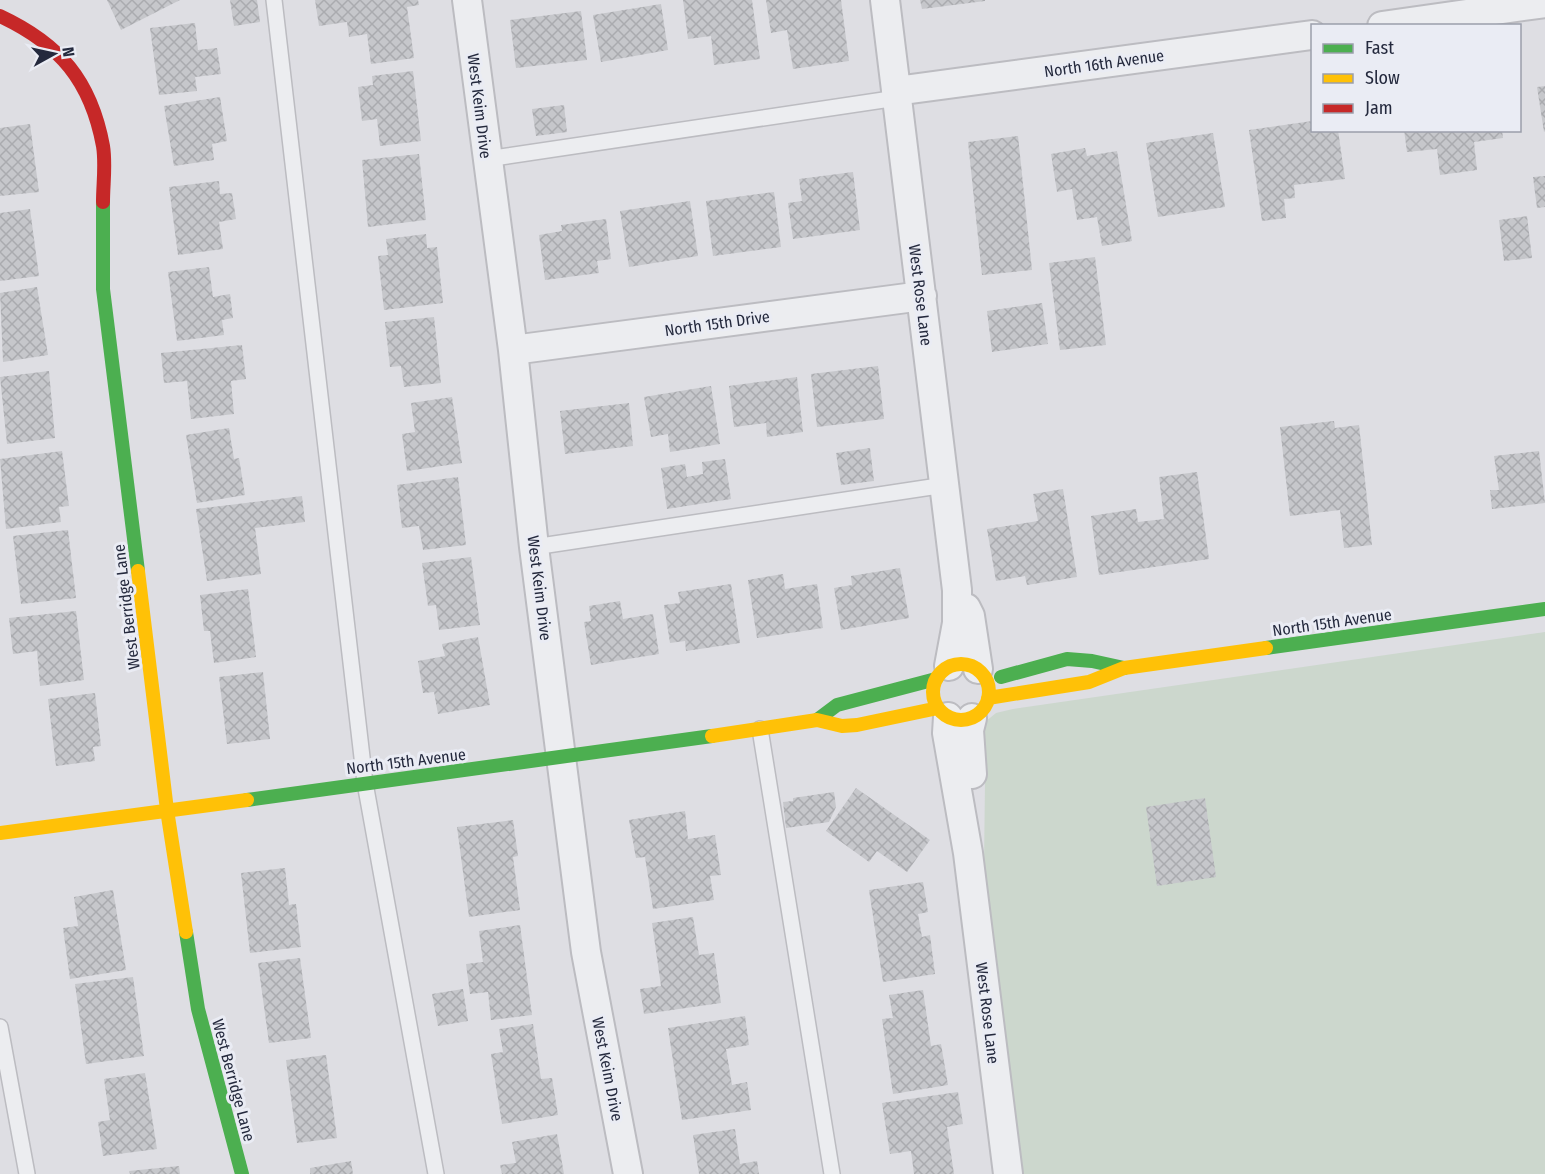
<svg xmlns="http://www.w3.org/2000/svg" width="1545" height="1174" viewBox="0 0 1545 1174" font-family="'Fira Sans Condensed',sans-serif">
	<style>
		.grass { fill: #ccd7cd }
		.building { fill: url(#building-cross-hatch) }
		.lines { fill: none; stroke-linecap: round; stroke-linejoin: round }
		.lane-casing { stroke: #bcbcc1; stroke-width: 18 }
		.street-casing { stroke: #bcbcc1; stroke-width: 32 }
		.lane { stroke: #ecedf0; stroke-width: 15 }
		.street { stroke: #ecedf0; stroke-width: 28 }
		.fast { stroke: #4caf50; stroke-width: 14 }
		.slow { stroke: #ffc107; stroke-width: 14 }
		.jam { stroke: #c62828; stroke-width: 14 }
		.labels { text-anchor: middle; stroke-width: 6; stroke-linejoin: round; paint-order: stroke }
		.street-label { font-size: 16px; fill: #24293d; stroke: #eaecf4 }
	</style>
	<defs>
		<pattern id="building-cross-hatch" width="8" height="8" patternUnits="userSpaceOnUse" patternTransform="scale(1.5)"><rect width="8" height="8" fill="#c6c7cb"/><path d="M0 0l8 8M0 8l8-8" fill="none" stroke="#aaabaf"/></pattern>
	</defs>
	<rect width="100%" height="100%" fill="#dedee3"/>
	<path class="grass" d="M1545 632V1174H1022L984 865 985 782 978 745 985 722 996 713 1013 709Z"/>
	<path class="building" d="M107 0H180L121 30Z
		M230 0H257L260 22 234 26Z
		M315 0H418L419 5 407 7 414 58 371 64 367 34 349 37 347 22 319 26Z
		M683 0H752L760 59 714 65 711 36 688 39Z
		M766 0H841L849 61 793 69 787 30 771 33Z
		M920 0H985V1L922 9Z
		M661 4 668 50 601 62 593 15Z
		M581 11 587 60 516 68 510 20Z
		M195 23 198 50 217 48 221 74 195 77 197 91 159 95 150 28Z
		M413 71 421 141 380 146 377 119 362 121 358 87 373 85 372 76Z
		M1545 86V131L1544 132 1537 87Z
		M220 97 227 141 212 144 214 160 174 166 164 106Z
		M564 105 567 132 536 136 532 109Z
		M1312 121V130H1338L1345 179 1294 185 1295 198 1284 199 1286 218 1262 221 1249 130Z
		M30 124 39 192 0 196V128Z
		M1404 130H1502L1503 138 1474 142 1477 170 1440 175 1437 149 1407 152Z
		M1213 133 1225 207 1158 217 1146 143Z
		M1018 136 1032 270 982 275 968 142Z
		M1085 148 1087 156 1117 151 1132 241 1102 246 1097 217 1077 220 1072 189 1057 192 1051 154Z
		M419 154 426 220 368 227 362 160Z
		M853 172 860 230 793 239 788 203 802 201 799 179Z
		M1545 176V207L1537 208 1533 177Z
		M219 181 220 194 232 193 236 219 219 222 223 249 178 255 169 187Z
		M774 192 781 247 713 256 706 201Z
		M690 201 698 256 629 267 620 211Z
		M30 209 39 276 0 281V213Z
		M1527 216 1532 258 1504 261 1499 220Z
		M606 219 611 259 597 261 599 273 545 280 539 235 562 231 561 225Z
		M426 234 427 248 437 247 443 303 384 310 378 256 388 255 386 239Z
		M1095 257 1106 345 1060 350 1049 263Z
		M209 267 213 297 230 294 233 318 222 320 224 335 177 341 168 272Z
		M37 287 48 355 3 362 0 293Z
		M1042 303 1048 344 992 352 987 311Z
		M434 317 441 383 404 387 401 366 390 367 385 322Z
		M242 345 246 379 231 381 234 414 191 419 187 381 164 383 161 353Z
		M878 366 884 419 817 427 811 374Z
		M49 371 55 438 7 444 0 377Z
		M797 377 803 432 767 437 766 423 734 427 729 386Z
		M711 386 720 444 670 452 668 434 651 437 644 397Z
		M452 397 462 463 407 471 402 434 415 432 411 403Z
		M629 403 633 446 565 454 560 411Z
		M1334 421 1335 428 1359 425 1372 545 1344 548 1340 510 1290 516 1280 427Z
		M229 428 234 459 239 458 245 495 197 503 186 435Z
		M870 448 874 481 841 485 836 453Z
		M62 451 69 506 59 507 61 522 6 529 0 459Z
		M1539 451 1545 503 1492 509 1490 490H1499L1494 456Z
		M725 459 731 499 667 509 661 468 685 464 687 477 703 474 702 462Z
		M1197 472 1209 559 1099 575 1091 516 1136 509 1138 522 1164 519 1159 477Z
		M458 477 466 545 423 550 419 526 402 528 397 485Z
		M1063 489 1077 577 1027 585 1025 576 996 581 987 529 1038 521 1033 494Z
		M302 496 305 522 255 528 261 574 207 581 196 509Z
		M68 530 76 598 21 604 13 536Z
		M471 557 480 625 439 630 436 605 428 606 422 563Z
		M900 568 909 618 841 630 834 588 852 585 851 576Z
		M783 574 785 589 817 584 823 628 757 638 748 580Z
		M731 584 740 643 686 651 685 641 670 643 664 605 680 603 678 592Z
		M248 589 256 657 214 663 210 631H204L200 595Z
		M620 601 623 619 653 614 659 654 591 665 584 622 591 621 589 606Z
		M76 611 84 680 40 686 37 651 13 654 9 618Z
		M478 637 490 705 438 714 434 692 423 693 418 661 445 656 442 644Z
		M263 672 270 739 227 744 219 677Z
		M95 693 101 746 93 747 95 761 56 766 48 699Z
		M856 788 930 840 907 872 877 851 869 862 826 831Z
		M834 792 836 807 829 822 786 828 783 802 793 801V798Z
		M1205 798 1216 877 1157 886 1146 807Z
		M685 811 688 839 715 835 721 875 710 876 714 900 653 909 645 857 636 858 629 820Z
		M513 820 518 856 513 857 520 910 469 917 457 827Z
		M285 868 289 905 296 904 301 947 250 953 241 873Z
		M923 882 928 912 918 914 922 937 930 935 935 974 883 982 869 890Z
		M113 890 126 970 70 979 63 928 78 926 74 897Z
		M693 917 699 955 714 953 721 1003 644 1014 640 989 661 986 652 923Z
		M520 925 532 1015 491 1020 488 992 470 994 466 964 483 962 479 931Z
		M300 958 311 1038 269 1043 258 963Z
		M133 977 144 1056 86 1064 75 984Z
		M463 989 468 1021 438 1026 432 994Z
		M923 990 931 1046 941 1044 948 1085 893 1094 882 1019 893 1018 889 995Z
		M745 1016 749 1045 726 1049 732 1085 747 1082 751 1110 682 1120 668 1028Z
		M533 1024 541 1079 552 1078 558 1115 502 1124 491 1054 503 1052 499 1029Z
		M326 1055 337 1138 297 1143 286 1060Z
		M145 1073 157 1149 103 1156 98 1122 110 1120 104 1079Z
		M958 1092 963 1124 947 1127 954 1174H914L911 1151 890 1154 882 1103Z
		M735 1129 740 1164 757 1161 759 1174H699L693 1135Z
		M557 1134 564 1174H502L500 1165 516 1163 512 1142Z
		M351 1161 353 1174H310V1168Z
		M179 1166 180 1174H130L129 1171Z"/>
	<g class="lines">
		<defs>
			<path id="lane" d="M274 0 365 783 436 1174
				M487 159 897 98
				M534 547 945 485
				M760 729 832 1174
				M0 1027 27 1174"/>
			<path id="street" d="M467 0 513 350 534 547 586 952 628 1174
				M885 0 957 590V623L949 666
				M1382 26 1545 3
				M896 91 1312 35
				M513 350 922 296
				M966 608 970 616 978 669
				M948 717 947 733 968 853 1008 1174
				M972 718 969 730 972 774"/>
		</defs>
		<use href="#lane" class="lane-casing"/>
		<use href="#street" class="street-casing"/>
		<use href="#lane" class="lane"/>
		<use href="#street" class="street"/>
		<path class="fast" d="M103 202V289L138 571
			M1266 648 1545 609
			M1001 677 1067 659 1092 661 1124 668
			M817 720 837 705 936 679
			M247 800 712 736
			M186 932 198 1009 242 1174"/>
		<path class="slow" d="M138 571 167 810 186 932
			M933 692a28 28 0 1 1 56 0a28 28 0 1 1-56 0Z
			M988 698 1089 682 1124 668 1266 648
			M712 736 817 720 842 726 857 725 938 708
			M0 833 247 800"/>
		<path class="jam" d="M0 16C60 44 91 81 103 146 106 164 103 184 103 202"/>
	</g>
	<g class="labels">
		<g class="street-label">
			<text transform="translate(1104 63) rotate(-8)" y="6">North 16th Avenue</text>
			<text transform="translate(480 106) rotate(83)" y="6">West Keim Drive</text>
			<text transform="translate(921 295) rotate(83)" y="6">West Rose Lane</text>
			<text transform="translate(717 323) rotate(-8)" y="6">North 15th Drive</text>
			<text transform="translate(540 588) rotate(83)" y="6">West Keim Drive</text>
			<text transform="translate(126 607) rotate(-97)" y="6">West Berridge Lane</text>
			<text transform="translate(1332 622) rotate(-8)" y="6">North 15th Avenue</text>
			<text transform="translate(406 761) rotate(-7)" y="6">North 15th Avenue</text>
			<text transform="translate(988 1013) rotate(83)" y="6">West Rose Lane</text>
			<text transform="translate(608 1069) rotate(79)" y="6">West Keim Drive</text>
			<text transform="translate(234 1080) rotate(75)" y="6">West Berridge Lane</text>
		</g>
	</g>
	<rect x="1311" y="24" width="210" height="108" fill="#eaecf4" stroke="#9b9eab" stroke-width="1.5"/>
	<rect x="1323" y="44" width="30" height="9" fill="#4caf50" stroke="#9b9eab" stroke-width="1.5"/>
	<text x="1365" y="54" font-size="18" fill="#24293d">Fast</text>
	<rect x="1323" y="74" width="30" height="9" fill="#ffc107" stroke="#9b9eab" stroke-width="1.5"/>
	<text x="1365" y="84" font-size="18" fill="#24293d">Slow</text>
	<rect x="1323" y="104" width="30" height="9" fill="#c62828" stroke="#9b9eab" stroke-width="1.5"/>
	<text x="1365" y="114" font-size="18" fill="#24293d">Jam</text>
	<g transform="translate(54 54) rotate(82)" stroke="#eaecf4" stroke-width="4.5" paint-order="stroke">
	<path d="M0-4.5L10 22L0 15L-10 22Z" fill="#24293d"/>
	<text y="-9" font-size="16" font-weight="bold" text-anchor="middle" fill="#24293d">N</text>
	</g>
</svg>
